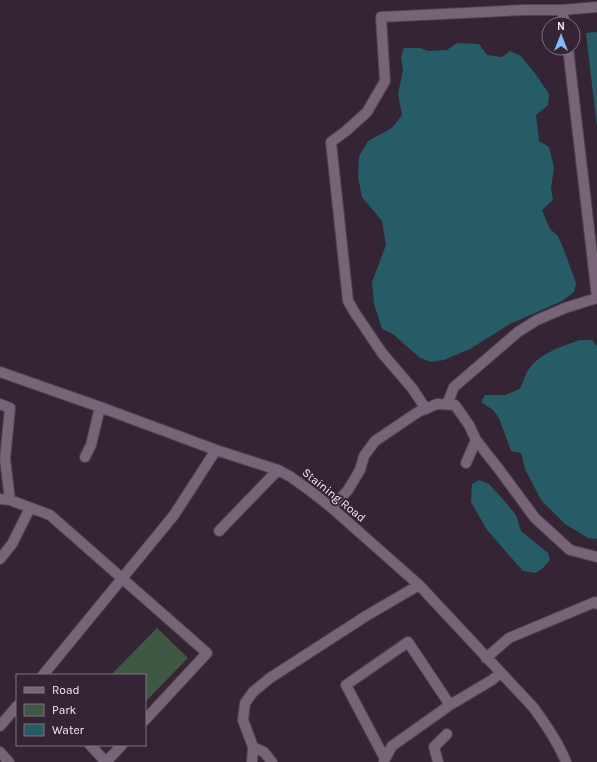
<svg xmlns="http://www.w3.org/2000/svg" width="597" height="762" viewBox="0 0 597 762" font-family="Karla,sans-serif">
	<style>
		.green { fill: #3f5843 }
		.water { fill: #255c65 }
		.lines { fill: none; stroke-linecap: round; stroke-linejoin: round }
		.minor-casing { stroke: #50424f; stroke-width: 12 }
		.minor { stroke: #776476; stroke-width: 10 }
		.labels { text-anchor: middle; stroke-width: 4; stroke-linejoin: round; paint-order: stroke }
		.street-label { font-size: 12px; fill: #f5eaf4; stroke: #352433 }
	</style>
	<rect width="100%" height="100%" fill="#352433"/>
	<path class="green" d="M157 628 188 658 145 702V675H111Z"/>
	<path class="water" d="M597 32V128L586 33Z
		M457 43 479 44 487 55 502 57 510 51 521 56 537 76 549 94 548 105 536 115 539 141 549 147 554 168 551 188 553 200 542 210 550 229 558 236 564 250 576 283 574 292 562 301 510 324 470 349 444 360 431 362 420 358 393 334 382 329 374 304 372 282 386 245 382 221 362 197 358 177 359 156 368 141 392 128 402 115 398 94 403 70 401 57 404 48H420L428 51 447 50Z
		M580 340H592L597 346V539L588 538 565 524 541 500 525 469 521 453 511 451 499 418 493 410 481 402 485 395H505L520 389C522 384 524 379 526 374 536 354 560 347 580 340Z
		M479 480 489 484 501 497 516 515 521 531 548 553 550 560 543 568 536 573 523 571 487 530 471 502 472 484Z"/>
	<g class="lines">
		<defs>
			<path id="minor" d="M562 10 597 7
				M568 48 597 297
				M0 372 100 407 216 450 278 470 291 477 313 493 332 508 419 585 533 707C546 725 558 742 566 762
				M0 404 10 408 5 459 10 500
				M447 404 454 387 518 332 537 320 565 308 597 298
				M426 409 412 388 382 353 355 313 348 301 331 142 346 131 367 112 385 81 381 17 523 10H562L565 24
				M476 440 498 468 535 518 570 550 597 557
				M85 457 91 445 100 407
				M0 499 10 500 50 515 207 653 145 720
				M332 508 348 490 360 470 364 456 375 441 418 412 437 404 455 405 469 425 476 440 466 463
				M219 531 278 470
				M0 559 12 544 30 508
				M486 658 509 638 595 602 597 604
				M43 675 174 515 216 450
				M450 705 492 680 500 673
				M0 726 17 706
				M90 745 106 762
				M253 747 264 752 272 762
				M0 752 9 762
				M106 762 122 745
				M252 762 253 747 243 720 245 703 253 692 270 678 366 616 419 585
				M384 762 385 759 392 746 450 705 408 642 346 685 385 759
				M438 762 434 747 447 734"/>
		</defs>
		<use href="#minor" class="minor-casing"/>
		<use href="#minor" class="minor"/>
	</g>
	<g class="labels">
		<g class="street-label">
			<text transform="translate(334 495) rotate(39)" y="4">Staining Road</text>
		</g>
	</g>
	<rect x="16" y="674" width="130" height="72" fill="#352433" stroke="#827380"/>
	<rect x="24" y="687" width="20" height="6" fill="#776476" stroke="#827380"/>
	<text x="52" y="694" font-size="12" fill="#f5eaf4">Road</text>
	<rect x="24" y="704" width="20" height="12" fill="#3f5843" stroke="#827380"/>
	<text x="52" y="714" font-size="12" fill="#f5eaf4">Park</text>
	<rect x="24" y="724" width="20" height="12" fill="#255c65" stroke="#827380"/>
	<text x="52" y="734" font-size="12" fill="#f5eaf4">Water</text>
	<g transform="translate(561 36)"><circle r="19" fill="#352433" stroke="#827380"/>
	<path d="M0-3L7 15L0 10L-7 15Z" fill="#7cbef9"/>
	<text y="-6" font-size="11" font-weight="bold" text-anchor="middle" fill="#f5eaf4">N</text>
	</g>
</svg>
